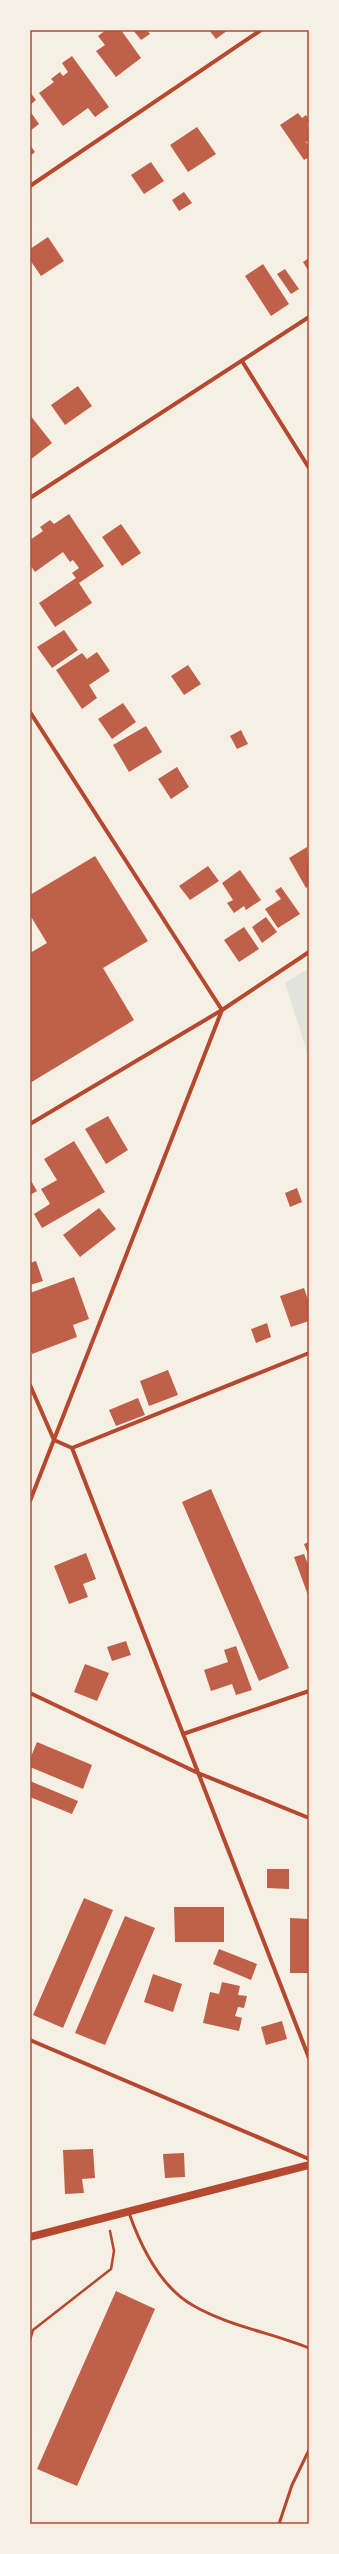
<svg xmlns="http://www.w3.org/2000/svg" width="339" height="2554" viewBox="0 0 339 2554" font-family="Commissioner,sans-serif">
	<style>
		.green { fill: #e2e4dc }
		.building { fill: #bf614a }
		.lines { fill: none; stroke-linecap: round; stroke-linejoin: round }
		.path { stroke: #b5482f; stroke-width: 2.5 }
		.service { stroke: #b5482f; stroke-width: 3 }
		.minor { stroke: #b5482f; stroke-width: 4 }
		.secondary { stroke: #b5482f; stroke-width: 8 }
		.neatline { fill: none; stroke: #b5482f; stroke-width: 1.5 }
	</style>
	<rect width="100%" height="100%" fill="#f6efe4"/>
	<path class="green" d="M309 968V1058L285 983Z"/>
	<path class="building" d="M106 30H121L141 58 116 77 96 51 105 45 98 36Z
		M133 30H147L150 34 141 40Z
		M209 30H228L216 39Z
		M72 56 109 107 95 117 88 108 63 126 39 93 54 82 51 79 60 72 63 76 68 72 62 63Z
		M30 92 36 100 30 105Z
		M30 111 39 124 30 131Z
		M298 113 302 118 306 115 309 120 307 124 309 140 306 142 309 147V157L304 160 280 125Z
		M197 127 216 154 188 172 170 145Z
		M30 145 35 152 30 156Z
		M151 162 164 181 144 194 131 175Z
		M184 192 192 203 179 211 172 200Z
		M48 237 64 261 41 276 30 260V249Z
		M309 258V272L303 262Z
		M263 264 289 304 271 316 245 276Z
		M285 269 299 289 291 294 277 274Z
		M78 386 92 406 65 425 51 405Z
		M30 415 52 443 30 460Z
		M69 514 104 566 79 583 92 603 55 627 39 603 76 578 72 573 79 568 73 560 70 562 63 552 35 572 30 565V540L43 531 40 527 50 520 54 524Z
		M121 524 141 553 122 566 102 537Z
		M64 630 78 650 52 668 37 647Z
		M97 652 110 671 89 685 97 698 82 709 56 670 82 653 87 659Z
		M188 665 201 684 184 695 171 676Z
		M123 703 136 722 112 739 98 719Z
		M146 726 162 752 129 772 113 745Z
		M241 730 248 744 237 749 230 736Z
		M177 767 189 787 171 799 158 779Z
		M307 847 309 886 306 888 289 858Z
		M95 856 148 941 103 968 134 1020 30 1083V953L47 943 30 915V895Z
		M208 866 219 881 190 900 179 886Z
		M240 870 261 900 246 910 244 906 234 913 227 903 233 900 222 883Z
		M281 887 300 914 278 928 265 909 281 899 275 891Z
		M266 917 277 932 262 943 252 927Z
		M244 927 259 949 239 962 224 940Z
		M108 1116 128 1150 106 1164 85 1129Z
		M74 1141 105 1192 42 1228 34 1214 50 1204 41 1189 57 1180 44 1159Z
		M30 1179 37 1191 30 1195Z
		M297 1188 302 1202 290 1207 285 1193Z
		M99 1208 116 1229 80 1257 63 1235Z
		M36 1261 43 1281 30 1285V1263Z
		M74 1277 89 1319 73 1325 77 1337 32 1354 30 1347V1293Z
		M304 1288 309 1303V1321L291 1327 280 1296Z
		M267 1323 271 1337 256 1343 251 1329Z
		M168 1370 178 1395 149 1406 140 1381Z
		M138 1398 145 1415 116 1426 109 1410Z
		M211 1489 289 1668 259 1681 182 1502Z
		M309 1542V1557L304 1544Z
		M86 1553 96 1579 83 1584 88 1597 69 1604 54 1566Z
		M304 1554 309 1567V1598L294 1557Z
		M126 1641 131 1655 112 1661 107 1647Z
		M236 1646 252 1690 236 1695 232 1684 211 1691 204 1670 228 1662 224 1650Z
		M85 1664 109 1673 97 1701 74 1692Z
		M37 1742 92 1765 83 1789 30 1767V1759Z
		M30 1781 78 1801 72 1814 30 1797Z
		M267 1869H289V1889L267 1888Z
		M84 1898 113 1910 63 2028 33 2015Z
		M174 1907H224V1942H175Z
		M125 1916 155 1928 105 2045 75 2033Z
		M290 1918 309 1919V1973H290Z
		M219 1949 257 1964 251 1980 213 1964Z
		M153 1974 182 1984 173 2012 144 2002Z
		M222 1982 240 1986 238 1995 247 1996 244 2008 238 2007 235 2016 242 2018 239 2031 203 2023 210 1992 219 1994Z
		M282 2021 287 2039 266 2045 261 2027Z
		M93 2149 95 2178 82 2179 84 2193 65 2194 63 2150Z
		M184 2153 185 2177 165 2178 163 2154Z
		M116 2291 155 2309 77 2486 37 2469Z"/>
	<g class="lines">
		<path class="path" d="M30 2340 33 2330 111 2269 114 2251 110 2231"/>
		<path class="service" d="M129 2213C141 2247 161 2288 194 2306 229 2326 272 2333 309 2348
			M279 2524 292 2485 309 2450"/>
		<path class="minor" d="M30 186 261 30
			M242 361 309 468
			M30 498 309 317
			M30 712 222 1010
			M30 1124 222 1010 309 952
			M30 1385 54 1440 72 1448 309 2058
			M72 1448 309 1353
			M30 1501 222 1010
			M30 1693 198 1773 309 1818
			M183 1734 309 1691
			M30 2040 309 2159"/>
		<path class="secondary" d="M30 2237 309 2165"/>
	</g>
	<rect width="339" height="2554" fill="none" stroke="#f6efe4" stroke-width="62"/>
	<rect x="31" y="31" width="277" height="2492" class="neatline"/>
</svg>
